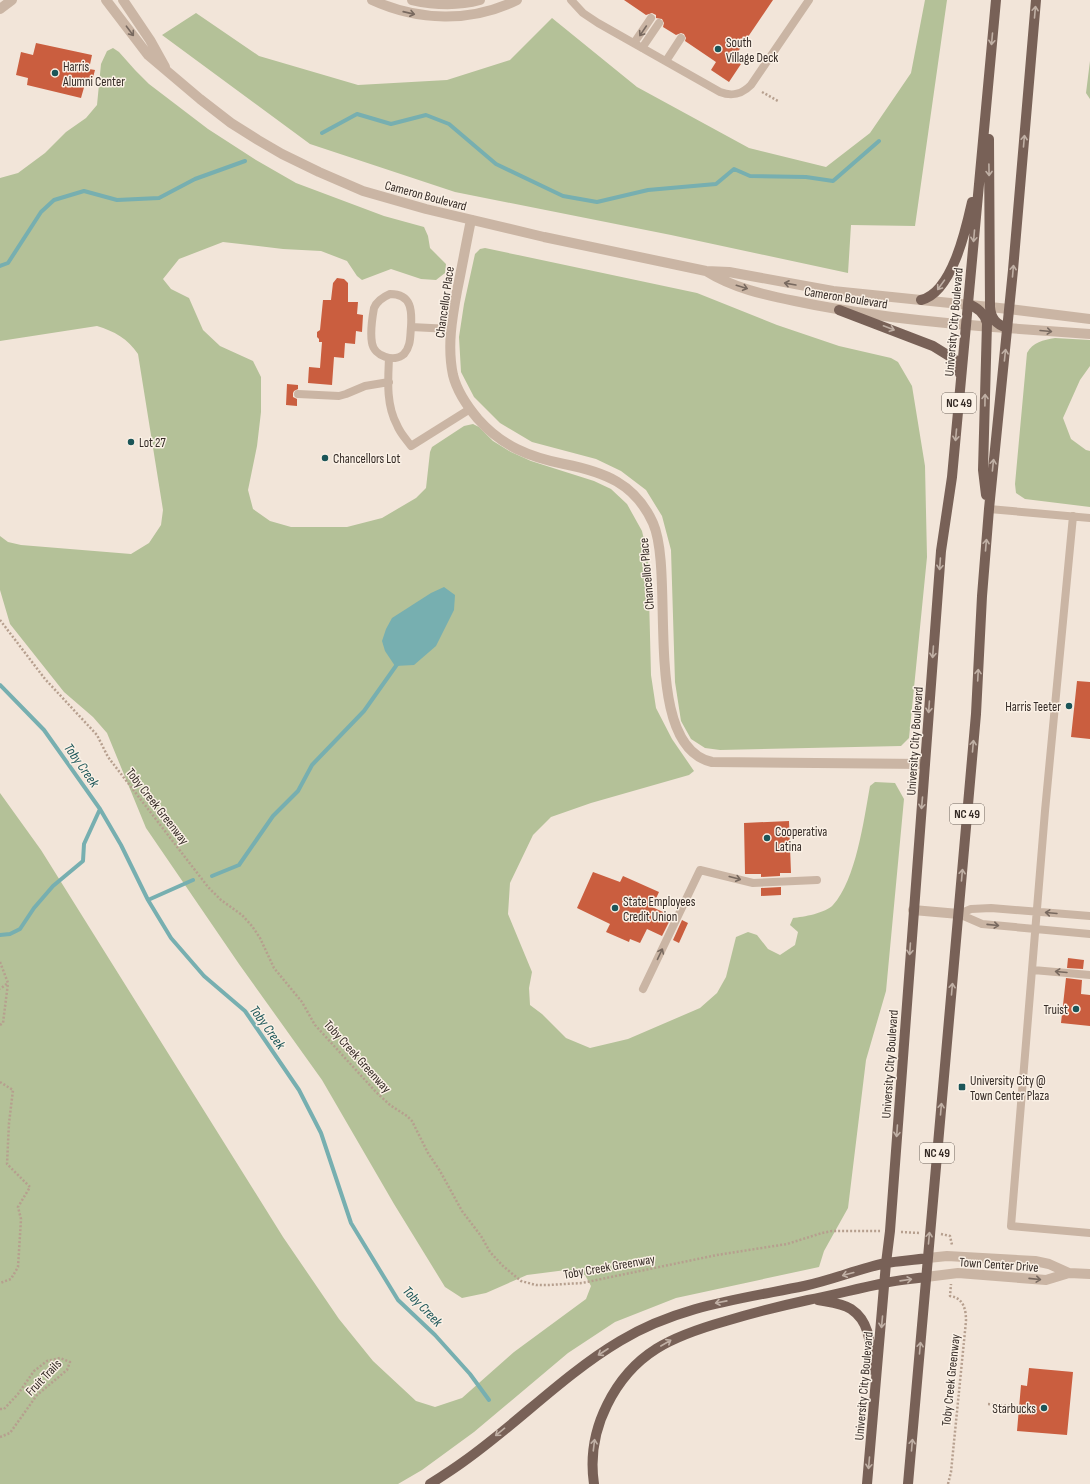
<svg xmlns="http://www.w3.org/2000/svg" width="1090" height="1484" viewBox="0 0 1090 1484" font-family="'Sofia Sans Condensed',sans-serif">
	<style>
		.green { fill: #b4c198 }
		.water { fill: #77afb0 }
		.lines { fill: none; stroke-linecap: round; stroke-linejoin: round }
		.stream { stroke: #77afb0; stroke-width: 4 }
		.building { fill: #ca5e3f }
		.path { stroke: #b69f8e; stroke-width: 2.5; stroke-dasharray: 2 2; stroke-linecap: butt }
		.service { stroke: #cab5a4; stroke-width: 8 }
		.minor { stroke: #cab5a4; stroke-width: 10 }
		.tertiary { stroke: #cab5a4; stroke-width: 10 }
		.primary { stroke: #786157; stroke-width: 10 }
		.oneway { stroke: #c0b0a5 }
		.oneway2 { stroke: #78695f }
		.poi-dot { fill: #1b5558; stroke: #faf0e5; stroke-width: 1.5 }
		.labels { text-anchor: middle; stroke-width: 3; stroke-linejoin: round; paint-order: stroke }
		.shield { fill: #faf0e5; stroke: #70665f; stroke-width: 1 }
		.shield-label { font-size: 12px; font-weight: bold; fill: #352b26 }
		.poi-label { font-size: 13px; fill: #352b26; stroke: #faf0e5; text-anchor: start }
		.street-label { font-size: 13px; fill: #352b26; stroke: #faf0e5 }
		.water-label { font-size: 14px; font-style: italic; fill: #1b5558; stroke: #faf0e5 }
	</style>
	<rect width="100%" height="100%" fill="#f2e5d9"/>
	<path class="green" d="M925 0H947L915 226 851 225 848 273 671 235 455 192 310 144 162 35 196 13 259 56 358 85 447 80 510 60 552 18 637 87 749 148 826 167 870 133 911 73Z
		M113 48 119 52 135 70 149 84 208 129 256 160 296 183 384 216 424 227 428 236 430 248 446 264 445 273 436 280 421 279 391 269 362 280 357 276 347 261 321 251 283 249 223 242 179 259 163 279 171 289 189 298 203 330 220 346 253 361 261 377V412L257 446 248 490 253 509 270 521 291 527H347L382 518 416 498 426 488 430 452 432 447 464 426 473 424 479 427 493 441 511 452 531 461 594 481 611 489 627 504 642 531 648 557 651 675 656 708 672 739 694 771 689 775 591 803 551 817 533 835 510 883 508 914 532 972 529 988 530 1005 542 1014 566 1038 590 1048 628 1039 700 1008 717 993 726 977 736 937 748 932 757 935 768 949 780 955 795 945 798 932 790 925 793 918C803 917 826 913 833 905 856 880 864 819 870 786L875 782 895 783 904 799 886 991 866 1060 848 1208 824 1251 819 1267 676 1298 615 1322 568 1353 474 1432 422 1470 398 1484H0V793L41 850 283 1237 339 1319 373 1361 416 1401 435 1407 462 1398 514 1352 586 1299 591 1286 585 1275 566 1270 527 1275 486 1293 462 1298 445 1287 394 1204 322 1080 239 964 146 828 107 733 93 717 64 692 10 624 0 590V536L8 542 21 545 131 554 149 543 161 525 163 510 138 354C128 339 114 331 97 326L0 341V178L18 173 45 153 66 132 86 118 97 105 101 64 107 51Z
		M1090 61V99L1086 93Z
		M485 248 697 293 777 325 839 346 891 358 898 362 912 386 925 466 927 557 909 738 901 746 720 750 705 748 691 739 681 721 675 682 671 550 662 516 646 490 621 471 596 459 532 442 500 423 474 397 461 372 459 337 464 304 475 254 480 249Z
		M1055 338 1090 340V366L1080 380 1063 418 1071 439 1086 450 1090 451V507L1025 499 1016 493 1015 484 1027 353C1033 342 1043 340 1055 338Z"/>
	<path class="water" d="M444 587 455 595 454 610 436 646 414 665 395 666 385 651 382 641 386 629 392 618 431 593Z"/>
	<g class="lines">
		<path class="stream" d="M322 133 357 114 391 124 426 115 449 124 496 164 563 196 597 202 648 190 716 184 734 169 750 176 806 177 833 181 879 141
			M0 266 8 263 41 212 54 200 84 191 117 200 159 198 195 179 245 161
			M0 685 44 730 100 809 121 845 148 900 171 938 204 976 245 1011 299 1090 321 1133 351 1223 398 1300 435 1335 470 1374 489 1400
			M212 876 239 865 273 816 298 791 312 765 364 711 398 663
			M148 900 193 880
			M0 935 10 934 20 929 34 908 53 886 83 861 84 844 100 809"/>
	</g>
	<path class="building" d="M624 0H773L733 59 741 64 729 82 711 70 716 62 685 41 686 38 684 34 681 33 676 35 663 27 664 23 662 19 656 18V15L652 13 646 15Z
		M36 43 92 55 89 69 95 70 91 85 85 84 81 98 27 85 28 78 16 75 21 52 33 55Z
		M337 278 344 279 348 283V302H358L357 314 363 315 362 332 356 331 355 344 345 343 344 358 334 357 332 385 308 383 309 367 320 368 322 342H319V339L317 337V332L320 330 323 300H331L333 283Z
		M287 384 298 385V389L294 391 293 393V397L297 399V406L286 405Z
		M1077 681 1090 682V739L1071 737Z
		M789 821 791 873H780V876L761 877V874H745L744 823Z
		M593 872 620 882 623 876 659 892 652 907 672 916 662 936 647 929 640 943 630 939 629 942 606 932 610 924 577 908Z
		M781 887V895L761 896V888Z
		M682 920 688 923 679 943 673 940Z
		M1068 958 1084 960 1083 969 1067 968Z
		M1066 978 1082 980 1081 994 1090 995V1026L1061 1023Z
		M1029 1368 1073 1372 1067 1435 1017 1431 1021 1385 1027 1386Z"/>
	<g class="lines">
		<path class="path" d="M762 92 778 101
			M0 620 45 679 97 735 108 757 208 887 221 900 242 915 252 926 260 938 274 968 302 1002 315 1025 376 1092 390 1105 407 1116 412 1121 428 1153 440 1171 462 1211 481 1236 490 1252 503 1266 521 1281 536 1285H549L582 1283 717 1255 787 1244 822 1233 832 1231H880
			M0 962 8 983 0 989
			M0 1025 3 1023 8 983
			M0 1082 13 1090 9 1123 7 1164 30 1187 18 1207 21 1219 18 1267 11 1279 0 1283
			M901 1232 920 1233
			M941 1234 950 1236 952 1245
			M988 1404 1015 1406
			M0 1409H4L18 1394 34 1371 47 1361 60 1358 70 1362 67 1370 37 1395 10 1433 0 1437
			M948 1484 951 1472 966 1321C966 1310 964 1298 950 1296L951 1284"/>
		<path class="service" d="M571 0 583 13 598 23 720 92C733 97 742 94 751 85L809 0
			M634 43 651 18
			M642 48 659 23
			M666 61 681 38
			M390 294C412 294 412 311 411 327 410 337 411 346 404 354 394 363 374 356 372 343 370 332 372 319 374 308 377 301 383 297 390 294Z
			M411 327 451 329
			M389 358C388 380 386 405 397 425 400 433 406 439 411 446L470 409
			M298 394 339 396 346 394 365 386 389 382
			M989 509 1090 518
			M1073 516 1045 811 1011 1226 1090 1233
			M1090 916 991 908 971 909 959 914 982 924 1090 934
			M1033 970 1090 975
			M643 989 700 870 753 883 817 880"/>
		<path class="minor" d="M471 220C466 244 462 267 457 291 452 318 447 347 453 375 457 391 467 406 478 419 502 446 529 457 564 464 604 472 635 483 653 523 676 575 640 746 712 762L925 764
			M1009 309 1090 319
			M1007 328 1090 334
			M913 910 959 914
			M1069 1273 1090 1274
			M926 1277 958 1273 1046 1280 1069 1273 1049 1264 1035 1261 947 1256 928 1258"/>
		<path class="tertiary" d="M106 0 148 55 200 99 231 123 258 140 282 154 319 172 363 191 426 209 544 237 706 271 729 272 833 291 1009 309
			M123 0 150 40 165 67
			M372 0C418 21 471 23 517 0
			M412 0C434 5 458 6 480 0
			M0 9 12 0
			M706 271C733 288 765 295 795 301 865 316 936 323 1007 328"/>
		<path class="primary" d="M989 139 990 307C991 319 996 324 1007 328
			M921 300C952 293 966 229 972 202
			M968 304C977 307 985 314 987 323L983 470 986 495
			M839 310 933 346 954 359 958 365 960 374
			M818 1300C828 1302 842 1303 851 1309 872 1323 870 1348 872 1370
			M430 1484C441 1477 452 1470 463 1462 517 1424 563 1375 620 1341 678 1306 740 1299 804 1286 832 1280 858 1269 886 1263 900 1261 914 1260 928 1258
			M594 1484C590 1457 595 1429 607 1405 633 1352 673 1336 726 1321 753 1313 780 1306 808 1300 834 1295 859 1288 885 1283 898 1280 913 1279 926 1277
			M867 1484 886 1263 890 1231 941 551 952 477 996 0
			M908 1484 976 714 982 596 989 509 1013 270 1036 0"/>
	</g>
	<defs><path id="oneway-shaft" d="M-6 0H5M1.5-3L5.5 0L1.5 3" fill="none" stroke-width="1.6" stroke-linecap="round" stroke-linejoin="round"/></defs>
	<g class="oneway">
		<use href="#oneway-shaft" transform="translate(1035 12) rotate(-85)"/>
		<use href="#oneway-shaft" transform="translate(992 39) rotate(95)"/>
		<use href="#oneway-shaft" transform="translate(1024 141) rotate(-85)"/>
		<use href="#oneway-shaft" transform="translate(989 170) rotate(89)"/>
		<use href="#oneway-shaft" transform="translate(974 236) rotate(95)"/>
		<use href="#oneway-shaft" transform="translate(1013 271) rotate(-85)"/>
		<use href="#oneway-shaft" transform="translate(941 285) rotate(126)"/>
		<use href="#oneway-shaft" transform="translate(889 328) rotate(21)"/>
		<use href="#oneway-shaft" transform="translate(1005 355) rotate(-84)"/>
		<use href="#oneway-shaft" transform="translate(985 400) rotate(-89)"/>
		<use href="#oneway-shaft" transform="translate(956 435) rotate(95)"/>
		<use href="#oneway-shaft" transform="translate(993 465) rotate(-84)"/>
		<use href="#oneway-shaft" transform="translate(986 545) rotate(-85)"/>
		<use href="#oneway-shaft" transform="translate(940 564) rotate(94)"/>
		<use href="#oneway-shaft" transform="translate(933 652) rotate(94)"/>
		<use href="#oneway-shaft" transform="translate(978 675) rotate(-87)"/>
		<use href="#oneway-shaft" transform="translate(929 707) rotate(94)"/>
		<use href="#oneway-shaft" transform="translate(973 746) rotate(-85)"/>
		<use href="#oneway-shaft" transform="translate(922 803) rotate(95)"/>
		<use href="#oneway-shaft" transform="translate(962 875) rotate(-85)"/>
		<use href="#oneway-shaft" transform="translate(910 949) rotate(94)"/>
		<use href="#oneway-shaft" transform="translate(952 989) rotate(-85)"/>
		<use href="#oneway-shaft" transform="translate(941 1109) rotate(-85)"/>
		<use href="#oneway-shaft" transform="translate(897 1131) rotate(94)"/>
		<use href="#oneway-shaft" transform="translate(929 1238) rotate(-85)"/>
		<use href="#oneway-shaft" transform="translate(848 1274) rotate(165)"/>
		<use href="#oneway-shaft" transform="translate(906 1280) rotate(-8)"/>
		<use href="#oneway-shaft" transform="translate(721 1302) rotate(169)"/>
		<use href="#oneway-shaft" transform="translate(882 1322) rotate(95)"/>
		<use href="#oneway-shaft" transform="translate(666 1343) rotate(-30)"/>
		<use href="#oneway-shaft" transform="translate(920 1348) rotate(-85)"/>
		<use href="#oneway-shaft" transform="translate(603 1352) rotate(147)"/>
		<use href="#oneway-shaft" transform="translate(500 1432) rotate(141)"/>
		<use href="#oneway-shaft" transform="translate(594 1445) rotate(-83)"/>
		<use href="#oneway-shaft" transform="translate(912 1445) rotate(-85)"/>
		<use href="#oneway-shaft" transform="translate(869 1463) rotate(95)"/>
	</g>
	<g class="oneway2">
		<use href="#oneway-shaft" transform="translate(409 13) rotate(13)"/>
		<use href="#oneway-shaft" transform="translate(130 31) rotate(53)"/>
		<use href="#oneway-shaft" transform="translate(643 31) rotate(124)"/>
		<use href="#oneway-shaft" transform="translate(790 284) rotate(-170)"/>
		<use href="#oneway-shaft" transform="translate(742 287) rotate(17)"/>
		<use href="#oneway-shaft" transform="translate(1046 331) rotate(5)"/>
		<use href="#oneway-shaft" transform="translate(735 878) rotate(15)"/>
		<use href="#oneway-shaft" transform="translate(1051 913) rotate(-175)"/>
		<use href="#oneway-shaft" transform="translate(993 925) rotate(6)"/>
		<use href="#oneway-shaft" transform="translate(660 954) rotate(-65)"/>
		<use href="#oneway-shaft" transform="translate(1061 972) rotate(-175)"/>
		<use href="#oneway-shaft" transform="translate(1035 1279) rotate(6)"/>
	</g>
	<g class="poi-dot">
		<circle cx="718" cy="49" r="4"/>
		<circle cx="55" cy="73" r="4"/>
		<circle cx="131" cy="442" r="4"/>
		<circle cx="325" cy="458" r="4"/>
		<circle cx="1069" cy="706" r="4"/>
		<circle cx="767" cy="838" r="4"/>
		<circle cx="615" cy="908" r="4"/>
		<circle cx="1076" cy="1009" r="4"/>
		<rect x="958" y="1083" width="8" height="8" rx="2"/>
		<circle cx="1044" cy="1408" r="4"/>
	</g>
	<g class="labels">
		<g class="shield">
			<rect x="942" y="393" width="34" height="20" rx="3"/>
			<rect x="950" y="804" width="34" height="20" rx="3"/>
			<rect x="920" y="1143" width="34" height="20" rx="3"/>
		</g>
		<g class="shield-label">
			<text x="959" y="407">NC 49</text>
			<text x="967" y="818">NC 49</text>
			<text x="937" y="1157">NC 49</text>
		</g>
		<g class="poi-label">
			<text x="726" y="47">South<tspan x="726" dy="15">Village Deck</tspan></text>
			<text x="63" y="71">Harris<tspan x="63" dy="15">Alumni Center</tspan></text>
			<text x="139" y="447">Lot 27</text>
			<text x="333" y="463">Chancellors Lot</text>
			<text x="1061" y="711" text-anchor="end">Harris Teeter</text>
			<text x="775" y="836">Cooperativa<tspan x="775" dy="15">Latina</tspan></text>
			<text x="623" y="906">State Employees<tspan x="623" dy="15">Credit Union</tspan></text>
			<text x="1068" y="1014" text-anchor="end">Truist</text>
			<text x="970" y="1085">University City @<tspan x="970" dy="15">Town Center Plaza</tspan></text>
			<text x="1036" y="1413" text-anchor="end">Starbucks</text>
		</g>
		<g class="street-label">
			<text transform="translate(426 195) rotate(15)" y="5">Cameron Boulevard</text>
			<text transform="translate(846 297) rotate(9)" y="5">Cameron Boulevard</text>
			<text transform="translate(444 302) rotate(-82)" y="5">Chancellor Place</text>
			<text transform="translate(953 322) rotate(-85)" y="5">University City Boulevard</text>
			<text transform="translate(646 574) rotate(-95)" y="5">Chancellor Place</text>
			<text transform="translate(914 741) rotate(-86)" y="5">University City Boulevard</text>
			<text transform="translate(158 806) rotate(52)" y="5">Toby Creek Greenway</text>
			<text transform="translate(358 1056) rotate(48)" y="5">Toby Creek Greenway</text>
			<text transform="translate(889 1064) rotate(-86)" y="5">University City Boulevard</text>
			<text transform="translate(999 1264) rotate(4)" y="5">Town Center Drive</text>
			<text transform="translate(609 1266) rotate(-10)" y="5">Toby Creek Greenway</text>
			<text transform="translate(43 1377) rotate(-46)" y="5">Fruit Trails</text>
			<text transform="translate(950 1380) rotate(-84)" y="5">Toby Creek Greenway</text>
			<text transform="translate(863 1386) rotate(-85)" y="5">University City Boulevard</text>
		</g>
		<g class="water-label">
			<text transform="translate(82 765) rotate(55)" y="5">Toby Creek</text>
			<text transform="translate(268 1027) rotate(54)" y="5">Toby Creek</text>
			<text transform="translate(423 1306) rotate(46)" y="5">Toby Creek</text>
		</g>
	</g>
</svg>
